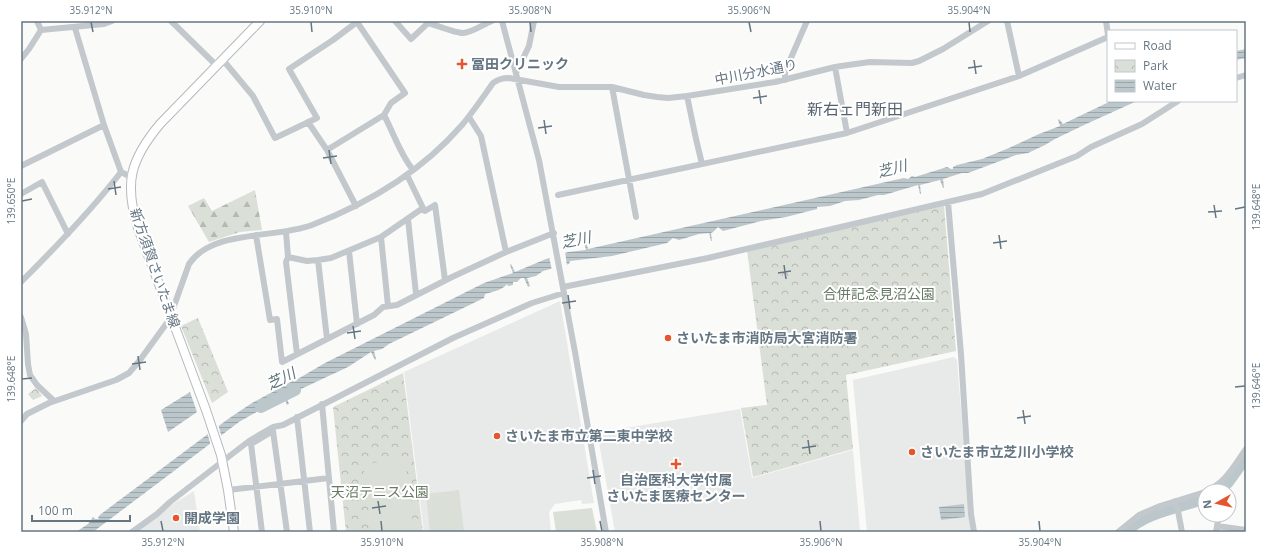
<svg xmlns="http://www.w3.org/2000/svg" width="1267" height="553" viewBox="0 0 1267 553" font-family="'Open Sans','Noto Sans JP',sans-serif">
	<style>
		.built { fill: #e8e9e9 }
		.forest { fill: url(#forest-firs) }
		.park { fill: url(#park-crowns) }
		.garden { fill: #dadfd7 }
		.water { fill: url(#water-rules) }
		.pier { fill: #fafaf8 }
		.lines { fill: none; stroke-linecap: round; stroke-linejoin: round }
		.river { stroke: #bbc7cb; stroke-width: 12 }
		.major-casing { stroke: #b5babe; stroke-width: 10 }
		.minor { stroke: #c3c8cc; stroke-width: 6 }
		.major { stroke: #fff; stroke-width: 8 }
		.ticks { fill: none; stroke: #657683; stroke-width: 1.5 }
		.poi-dot { fill: #e4572e; stroke: #fff; stroke-width: 1.5 }
		.labels { text-anchor: middle; stroke-width: 4; stroke-linejoin: round; paint-order: stroke }
		.poi-label { font-size: 14px; font-weight: bold; fill: #657683; stroke: #fff; text-anchor: start }
		.street-label { font-size: 14px; fill: #657683; stroke: #fff }
		.park-label { font-size: 14px; fill: #687a64; stroke: #fff }
		.water-label { font-size: 15px; font-style: italic; fill: #60757c; stroke: #fff }
		.quarter-label { font-size: 16px; fill: #57646e; stroke: #fff }
		.neatline { fill: none; stroke: #657683; stroke-width: 1.5 }
		.ticks-label { font-size: 10px; text-anchor: middle; fill: #657683 }
	</style>
	<defs>
		<pattern id="forest-firs" width="22" height="20" patternUnits="userSpaceOnUse"><rect width="22" height="20" fill="#dadfd7"/><path d="M5 1l3.5 6h-7zM16 11l3.5 6h-7z" fill="#b4b9b4"/></pattern>
		<pattern id="park-crowns" width="20" height="18" patternUnits="userSpaceOnUse"><rect width="20" height="18" fill="#dadfd7"/><path d="M2 6a3 3 0 1 1 6 0M12 15a3 3 0 1 1 6 0" fill="none" stroke="#b4b9b4"/></pattern>
		<pattern id="water-rules" width="6" height="5" patternUnits="userSpaceOnUse"><rect width="6" height="5" fill="#bbc7cb"/><path d="M0 2.5h6" fill="none" stroke="#9ca6aa"/></pattern>
	</defs>
	<rect width="100%" height="100%" fill="#fafaf8"/>
	<path class="built" d="M560 301 594 503 582 504 581 500 555 504 549 512 551 532H424L404 372Z
		M954 357 957 360 971 532H867L853 380Z
		M740 409 752 478 853 450 860 532H615L598 437 601 432Z
		M194 491 200 532H136L173 504Z"/>
	<path class="forest" d="M255 190 262 230 240 232 209 242 188 206 204 198 212 211Z"/>
	<path class="park" d="M944 206 956 351 846 375 853 449 753 477 741 408 767 405 747 250Z
		M198 318 228 392 212 403 181 326Z
		M403 373 423 532H346L333 407Z
		M36 388 42 396 33 400 28 394Z"/>
	<path class="garden" d="M405 459 414 532H372L363 464Z
		M459 490 464 532H430L426 494Z
		M592 508 597 532H556L553 512Z"/>
	<path class="water" d="M1246 49V58L1236 60V51Z
		M1111 101H1137L1084 125 1055 139 1045 145 1028 153 1016 155 968 173H962L943 179 944 187 943 188 940 180 920 185 921 194H920L918 185 884 195H878L859 200 845 201 830 206 817 207V209L786 217 761 221 723 231 718 227 713 232 711 233 712 241H711L709 233 699 234 679 240 673 238 667 243 612 256 570 261 569 264 543 271 536 276 527 278 530 286 528 287 524 278H521L517 282H513V285L508 286 507 284C503 290 492 292 485 294L484 298 389 344 382 349 374 351 376 359 375 360 371 352 348 367 286 396 289 404 287 405 284 397H278L274 402 239 422 93 532H76L88 524 93 517 95 519H99L98 517 101 514 228 419 252 403 294 380 290 372H291L296 380 325 363 484 283 513 273 510 265 511 264 515 272 546 259 568 252 586 250 584 242H586L588 249 886 182 904 178 908 179 912 176 915 177 947 167 951 169H953V167L957 165 982 159 1009 148 1039 134 1060 126 1058 120 1059 119 1063 124Z
		M190 392 197 412 168 432 161 410Z
		M964 504 965 517 941 520 939 507Z"/>
	<path class="pier" d="M565 251 567 266 552 271 549 256Z
		M218 424 222 438 211 446 207 432Z"/>
	<g class="lines">
		<path class="river" d="M261 407 295 390
			M1219 491 1228 482 1246 457
			M1125 532C1147 511 1178 508 1205 498"/>
		<defs>
			<path id="major" d="M234 532 228 490 221 455 206 410 138 228C124 183 130 160 160 124L260 21"/>
		</defs>
		<use href="#major" class="major-casing"/>
		<path class="minor" d="M37 21 41 30
			M171 21 217 66
			M395 21 411 39 428 23C436 25 455 33 463 33 471 33 484 24 492 21
			M502 21 539 160 575 352 606 532
			M1007 21 1019 76
			M1106 21 1108 35
			M75 28 104 125 121 172 131 177
			M41 30 104 24 112 21
			M21 59 29 49 41 30
			M223 60 253 96 275 138 317 118 289 69 333 40 357 22 405 93 391 103 384 115C394 134 400 154 413 170
			M835 67 847 133
			M516 73 529 46 534 21
			M1236 78 1246 75
			M785 80V73L787 67 807 21
			M612 87 636 217
			M687 96 696 139 702 164
			M469 117 481 136 506 252
			M308 122 327 150 356 206
			M327 150 384 115
			M21 166 104 125
			M21 194 42 182 68 234
			M558 195 847 133 1019 76 1108 37
			M948 202 961 354 971 514 974 532
			M422 209 425 211 435 205 445 280
			M408 219 416 294
			M286 232 288 257 286 262 297 354
			M256 235 270 320 277 319 282 362 374 315 383 307 397 305 452 277 506 252 554 233
			M381 237 388 306
			M349 251 357 324
			M288 257 307 261 318 260 331 258 381 237 423 208 407 175
			M318 260 327 339
			M21 282C56 247 91 211 121 172
			M563 287 708 258 982 194 1077 156 1091 147 1142 124 1178 101
			M21 317 26 334 28 364 30 375 37 385 54 401
			M322 404 334 532
			M297 417 310 532
			M21 421 27 414 49 403 116 380 129 373 140 360 169 320 189 264C212 229 275 239 312 225 369 203 422 171 462 125 473 112 483 97 493 83 498 79 502 78 509 78L559 87H612L644 95 657 97 668 98 687 96 775 82 835 67 848 65 870 62 912 63 919 61 943 49 988 21
			M273 431 287 532
			M228 490 329 478
			M1206 491C1225 484 1235 464 1246 449
			M1175 501 1178 511 1182 532
			M1217 526 1246 530
			M132 532 157 514 170 502 249 441 273 427 283 425 453 338 532 303 564 293
			M262 532 251 444 268 434
			M1118 532 1139 515 1160 506 1205 492
			M1216 532 1219 515"/>
		<use href="#major" class="major"/>
	</g>
	<path class="ticks" d="M91 22 93 32M311 22 312 32M530 22 531 32M749 22 751 32M969 22 970 32M974 60 976 74M968 68 982 66M759 90 761 104M753 98 767 96M544 120 546 134M538 128 552 126M329 150 331 164M323 158 337 156M114 181 116 195M108 189 121 187M22 201 32 199M1214 205 1216 218M1235 209 1245 207M1208 212 1222 211M999 235 1001 249M993 243 1007 241M784 265 786 279M778 273 791 271M568 295 570 309M562 303 576 301M353 326 355 339M347 333 361 331M138 356 140 370M132 364 146 362M22 379 32 378M1235 387 1245 386M1023 410 1025 424M1017 418 1031 416M808 440 810 454M802 448 816 446M593 470 595 484M587 478 601 476M378 501 380 514M372 508 386 506M161 521 163 531M381 521 382 531M600 521 602 531M820 521 821 531M1039 521 1040 531"/>
	<g class="poi-dot">
		<path d="M460 58h4v4h4v4h-4v4h-4v-4h-4v-4h4z"/>
		<circle cx="668" cy="338" r="4"/>
		<circle cx="497" cy="436" r="4"/>
		<circle cx="912" cy="452" r="4"/>
		<path d="M674 458h4v4h4v4h-4v4h-4v-4h-4v-4h4z"/>
		<circle cx="176" cy="518" r="4"/>
	</g>
	<g class="labels">
		<g class="poi-label">
			<text x="471" y="69">冨田クリニック</text>
			<text x="676" y="343">さいたま市消防局大宮消防署</text>
			<text x="505" y="441">さいたま市立第二東中学校</text>
			<text x="920" y="457">さいたま市立芝川小学校</text>
			<text x="676" y="485" text-anchor="middle">自治医科大学付属<tspan x="676" dy="16">さいたま医療センター</tspan></text>
			<text x="184" y="523">開成学園</text>
		</g>
		<g class="street-label">
			<text transform="translate(756 72) rotate(-11)" y="5">中川分水通り</text>
			<text transform="translate(155 268) rotate(71)" y="5">新方須賀さいたま線</text>
		</g>
		<g class="park-label">
			<text x="879" y="299">合併記念見沼公園</text>
			<text x="380" y="497">天沼テニス公園</text>
		</g>
		<g class="water-label">
			<text transform="translate(892 169) rotate(-14)" y="5">芝川</text>
			<text transform="translate(576 240) rotate(-12)" y="5">芝川</text>
			<text transform="translate(281 379) rotate(-26)" y="5">芝川</text>
		</g>
		<g class="quarter-label">
			<text x="855" y="115">新右ェ門新田</text>
		</g>
	</g>
	<rect width="1267" height="553" fill="none" stroke="#ffffff" stroke-width="44"/>
	<rect x="1107" y="30" width="130" height="72" fill="#ffffff" stroke="#c1c8cd"/>
	<rect x="1115" y="43" width="20" height="6" fill="#ffffff" stroke="#c1c8cd"/>
	<text x="1143" y="50" font-size="12" fill="#657683">Road</text>
	<rect x="1115" y="60" width="20" height="12" fill="url(#park-crowns)" stroke="#c1c8cd"/>
	<text x="1143" y="70" font-size="12" fill="#657683">Park</text>
	<rect x="1115" y="80" width="20" height="12" fill="url(#water-rules)" stroke="#c1c8cd"/>
	<text x="1143" y="90" font-size="12" fill="#657683">Water</text>
	<g transform="translate(1217 503) rotate(262)"><circle r="19" fill="#ffffff" stroke="#c1c8cd"/>
	<path d="M0-3L7 15L0 10L-7 15Z" fill="#e4572e"/>
	<text y="-6" font-size="11" font-weight="bold" text-anchor="middle" fill="#657683">N</text>
	</g>
	<path d="M32 515v6h98v-6" fill="none" stroke="#657683" stroke-width="2"/>
	<text x="38" y="515" font-size="12" fill="#657683" stroke="#ffffff" stroke-width="3" paint-order="stroke">100 m</text>
	<rect x="22" y="22" width="1223" height="509" class="neatline"/>
	<g class="ticks-label">
		<text x="91" y="14">35.912°N</text>
		<text x="311" y="14">35.910°N</text>
		<text x="530" y="14">35.908°N</text>
		<text x="749" y="14">35.906°N</text>
		<text x="969" y="14">35.904°N</text>
		<text transform="translate(11 201) rotate(-90)" y="4">139.650°E</text>
		<text transform="translate(1256 207) rotate(-90)" y="4">139.648°E</text>
		<text transform="translate(11 379) rotate(-90)" y="4">139.648°E</text>
		<text transform="translate(1256 386) rotate(-90)" y="4">139.646°E</text>
		<text x="163" y="546">35.912°N</text>
		<text x="382" y="546">35.910°N</text>
		<text x="602" y="546">35.908°N</text>
		<text x="821" y="546">35.906°N</text>
		<text x="1040" y="546">35.904°N</text>
	</g>
</svg>
